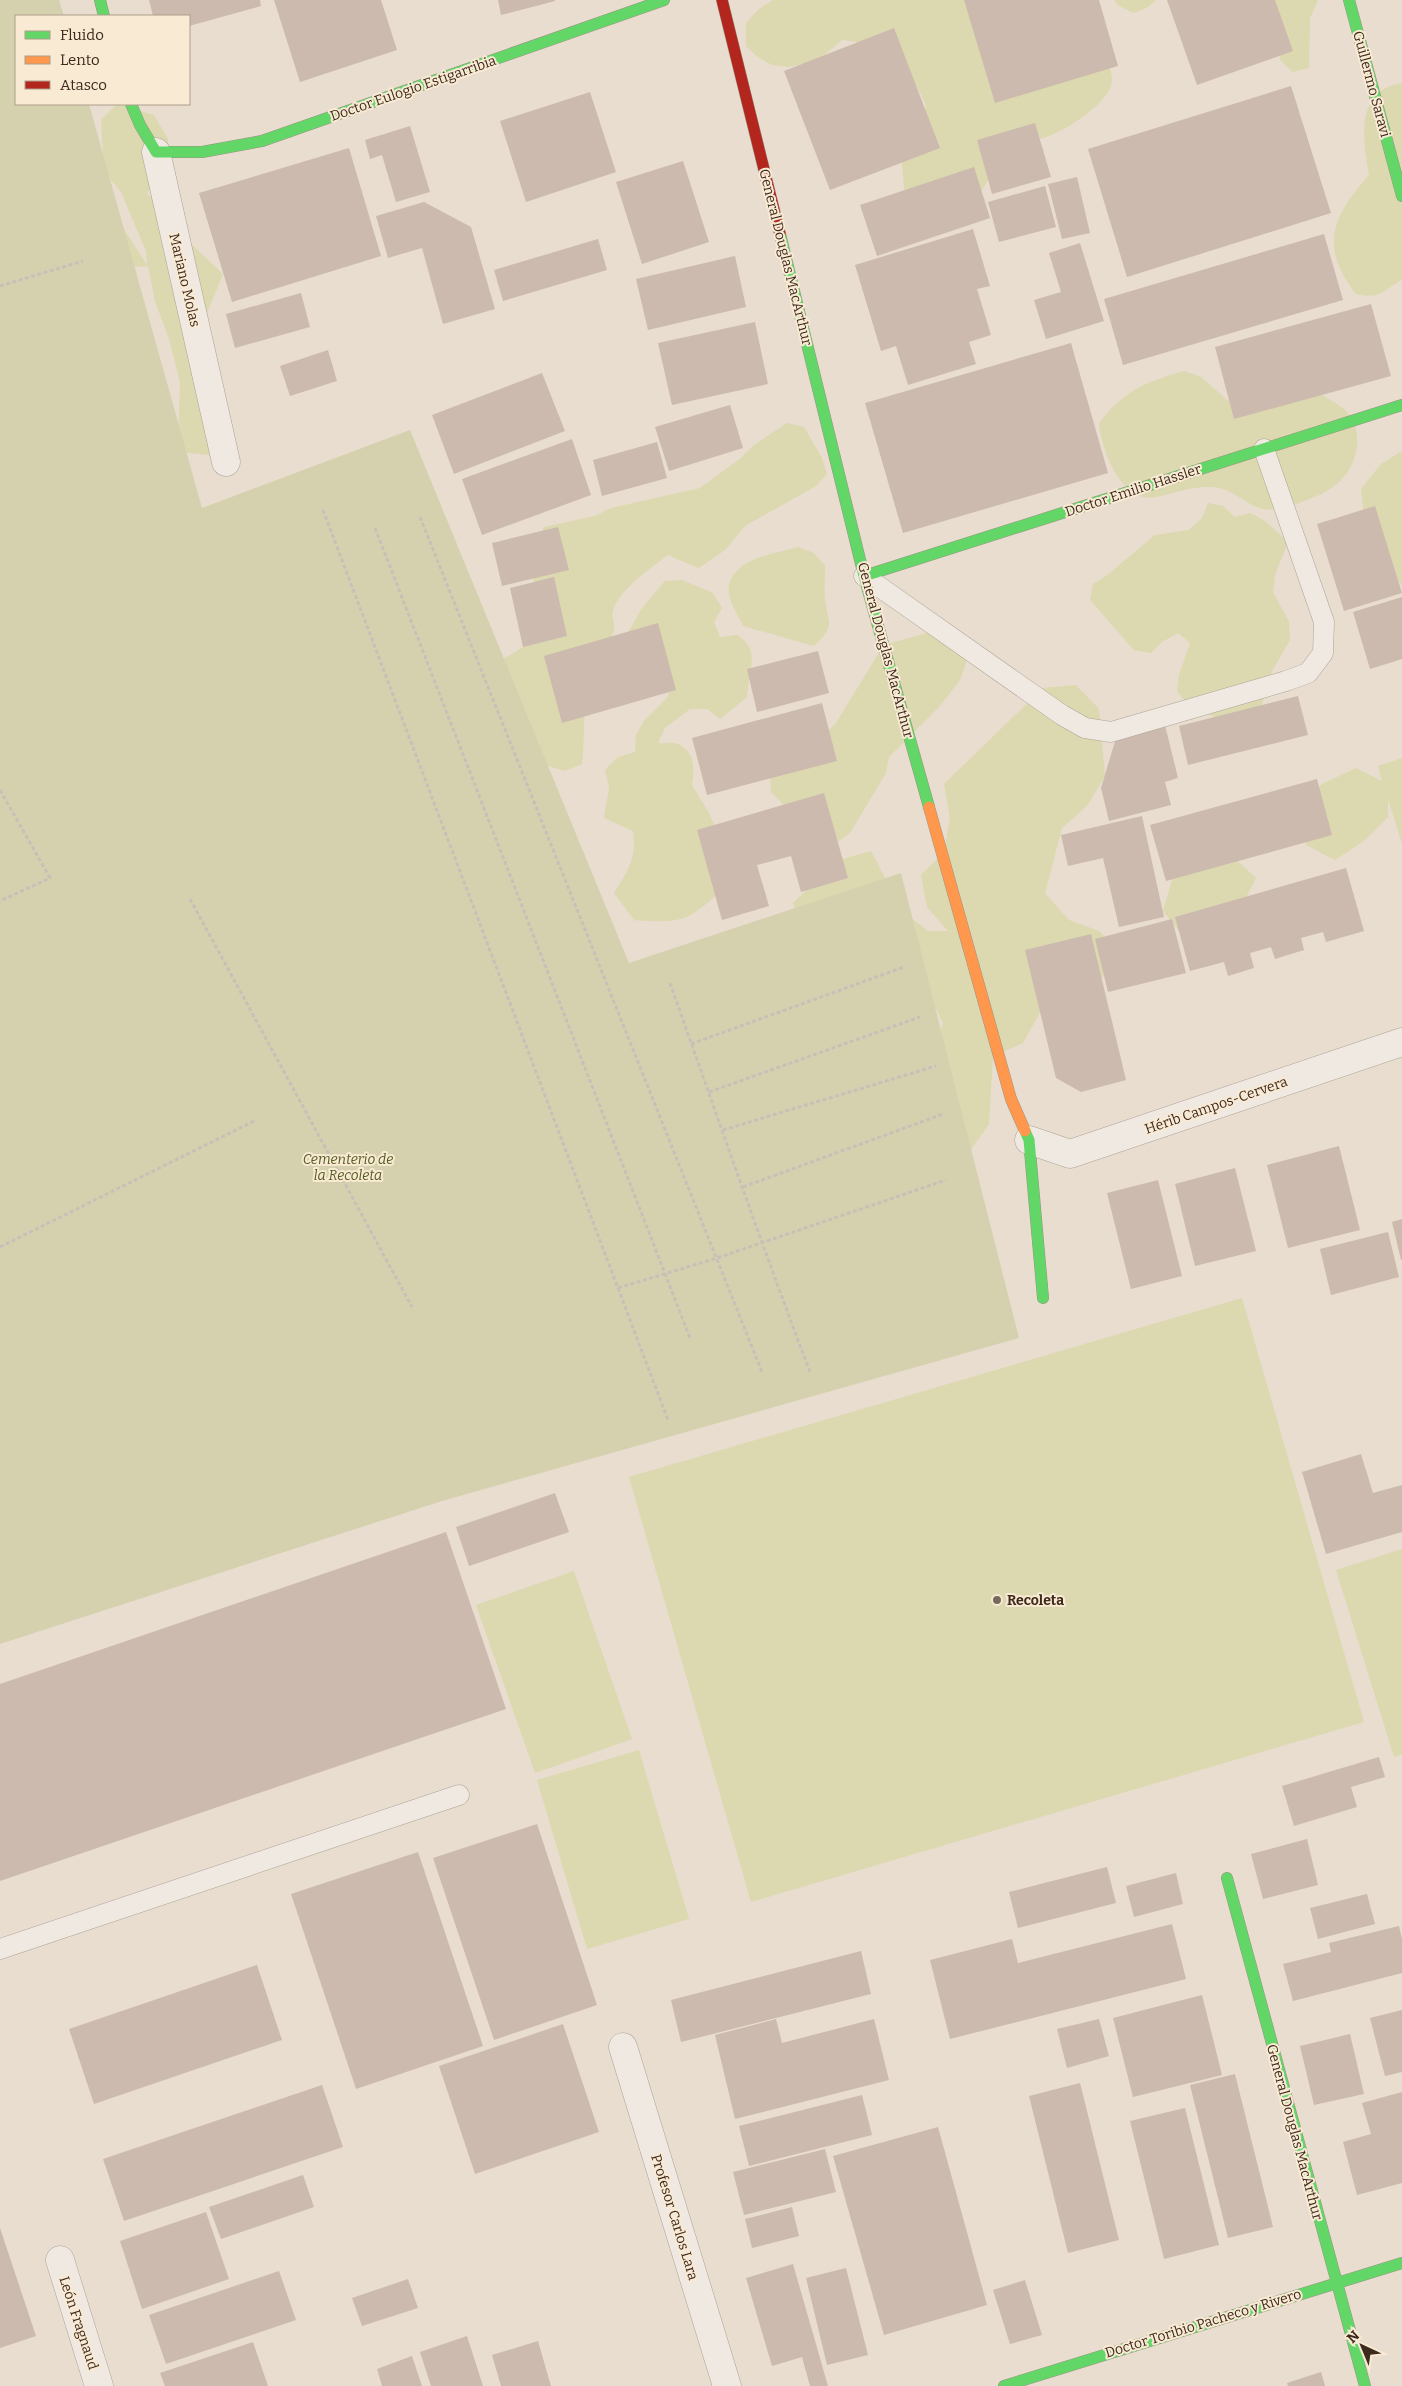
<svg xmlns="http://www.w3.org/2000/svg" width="1402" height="2386" viewBox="0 0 1402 2386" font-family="Bitter,serif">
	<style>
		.green { fill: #dcd8af }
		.cemetery { fill: #d5d1af }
		.building { fill: #ccbaae }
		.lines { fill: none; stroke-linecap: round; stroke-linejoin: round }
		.lane-casing { stroke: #ada297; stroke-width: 21 }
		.street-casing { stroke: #ada297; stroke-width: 29 }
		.fast-casing { stroke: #9d9286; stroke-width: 12 }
		.slow-casing { stroke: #9d9286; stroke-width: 12 }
		.jam-casing { stroke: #9d9286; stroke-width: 12 }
		.path { stroke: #c8c0b7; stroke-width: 3; stroke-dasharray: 4 2.5; stroke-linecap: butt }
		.lane { stroke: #efe9e1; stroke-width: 20 }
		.street { stroke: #efe9e1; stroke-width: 28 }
		.fast { stroke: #63d668; stroke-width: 11 }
		.slow { stroke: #ff974d; stroke-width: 11 }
		.jam { stroke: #b3261e; stroke-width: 11 }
		.poi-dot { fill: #7a685b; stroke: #f9ead4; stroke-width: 2 }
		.labels { text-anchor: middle; stroke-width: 4; stroke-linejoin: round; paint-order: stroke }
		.street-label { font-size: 14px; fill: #3e291d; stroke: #f9ead4 }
		.park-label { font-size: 14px; font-style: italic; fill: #545d21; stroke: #f9ead4 }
		.poi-label { font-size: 14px; font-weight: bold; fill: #3e291d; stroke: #f9ead4; text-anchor: start }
	</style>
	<rect width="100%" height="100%" fill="#e8ddce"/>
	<path class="green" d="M773 0H977L1107 59C1111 70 1115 81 1108 92 1098 109 1062 133 1043 138 1034 141 1018 135 1008 134 999 159 991 181 973 201L905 199 902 165 908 131 922 121 926 105 912 77 858 42 842 40 817 61 789 67 772 65 758 57 746 46V23L758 10Z
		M1114 0H1156L1148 7 1134 13 1119 6Z
		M1263 0H1318L1310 18 1309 68 1293 72 1281 61 1265 14Z
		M1402 83V280C1381 291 1383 299 1356 294 1319 246 1332 217 1369 175 1363 140 1354 91 1402 83Z
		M117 104 154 115 168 139 169 164 147 193 187 240 223 274 202 325 220 456 178 452 180 382 169 339 155 301 148 266 76 271 108 204 147 265 146 251 121 192 104 171 101 120Z
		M1184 371 1201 377 1227 400 1244 404 1316 391C1325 397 1337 403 1345 410 1367 432 1357 470 1334 486 1325 493 1315 497 1304 501 1291 506 1277 512 1263 509 1248 506 1235 491 1219 488 1198 484 1176 493 1156 497 1121 504 1102 450 1099 424 1121 392 1148 381 1184 371Z
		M787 423 804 427 822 458 827 474 816 486 745 526 725 550 699 568 668 555C651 568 618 590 613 611 611 617 615 624 614 630 610 645 595 659 591 674 581 704 586 734 582 764L565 771 535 762 487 666C511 655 527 649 542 626 535 591 525 559 544 527L595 516 611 508 700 488 741 458 754 445Z
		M1402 451V586L1387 566 1365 523 1361 489 1381 464Z
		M1208 503 1223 506 1235 517 1250 513 1265 521 1288 542 1275 575 1273 592 1289 622 1290 640 1272 671 1262 704 1251 716 1235 722 1202 713 1187 704 1177 691 1179 675 1190 643 1178 633 1162 642 1151 653 1134 650 1090 600 1093 584 1106 576 1155 535 1189 530 1202 518Z
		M798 547 814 553 825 566C825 577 824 588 825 599 828 625 836 625 814 646L743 626C738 615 726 598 729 585 736 557 776 554 798 547Z
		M682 580 713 593 722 608 714 622 720 637 738 635C741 638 747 642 749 647 756 661 747 682 747 697L720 719 707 709H690L665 728 658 743C663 744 670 742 674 743 695 748 695 769 692 785L709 813 736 876C722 889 702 911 684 918 669 923 649 921 634 920L614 893C628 870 637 859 633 831L604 818 609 787 605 770 618 757 635 752 636 735 644 721 668 697 671 680 624 640 642 608 665 581Z
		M938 630 966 646V663L960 680 939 707 889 757 886 773 850 833 836 843 798 819 771 792 770 775 812 747 836 723 878 654 891 643Z
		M1076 685 1099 709 1105 776 1087 806 1062 828 1045 893 1069 920 1099 931 1122 954 1100 980 1040 1012 1023 1043 993 1056 989 1124 970 1151 913 1120 943 1023 928 993 805 933 793 903 839 860 871 851 902 911 928 931H948L927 907 921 875 944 852 950 818 944 784 1043 688Z
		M1402 758V844L1388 799V817L1364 841 1335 860 1306 845 1300 810 1322 784 1356 768 1382 781 1378 766Z
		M1228 852 1256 878 1240 909 1184 937 1163 911 1172 880 1194 855Z
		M1242 1298 1364 1722 751 1902 629 1477Z
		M1402 1549V1754L1394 1757 1336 1570Z
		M574 1571 632 1739 535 1773 476 1605Z
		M639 1750 689 1919 587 1949 537 1780Z"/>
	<path class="cemetery" d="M0 0H59L64 16H16V104H89L202 508 410 430 629 963 901 873 1019 1338 442 1501 0 1644Z"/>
	<path class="building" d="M149 0H260L261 6 189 26V16H153Z
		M274 0H381L397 50 300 82Z
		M498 0H555V1L501 15Z
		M964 0H1099L1118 66 995 103Z
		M1167 0H1275L1293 51 1197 85Z
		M894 28 940 148 830 190 784 71Z
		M1291 86 1331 213 1127 277 1088 149Z
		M590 92 616 172 526 202 500 121Z
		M1035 123 1051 177 992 194 977 140Z
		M410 126 430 192 396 202 382 155 370 159 365 140Z
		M349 148 381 256 232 302 199 193Z
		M683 161 709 242 642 264 616 182Z
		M974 167 990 218 877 256 860 205Z
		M1077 177 1090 233 1062 239 1048 184Z
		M1045 186 1056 227 999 242 988 202Z
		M424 202 471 227 495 309 443 324 422 248 388 258 376 216Z
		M973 229 990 286 977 289 991 335 969 342 976 364 908 385 896 346 881 351 855 265Z
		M1324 234 1343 300 1123 365 1104 299Z
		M598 239 607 270 503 301 494 270Z
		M1080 243 1104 321 1046 339 1034 300 1061 292 1049 253Z
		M735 256 746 307 648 330 636 279Z
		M301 293 310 327 235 348 226 314Z
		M1371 304 1391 376 1234 419 1215 347Z
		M755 322 768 384 672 405 658 343Z
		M1071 343 1108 473 903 533 865 403Z
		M328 350 337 381 290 396 280 366Z
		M542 373 565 431 454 474 432 415Z
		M730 405 743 448 669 471 655 427Z
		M572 439 591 495 482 535 462 479Z
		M657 442 667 478 602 496 593 460Z
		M1375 506 1402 593 1344 611 1317 524Z
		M558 527 569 570 502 586 492 543Z
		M554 577 567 636 523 647 510 588Z
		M1402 597V659L1370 669 1353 612Z
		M658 623 676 690 562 723 544 656Z
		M818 651 829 693 757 712 747 669Z
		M1298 696 1308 735 1188 765 1179 726Z
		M822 703 837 761 707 795 692 738Z
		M1165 725 1178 778 1165 782 1171 805 1109 821 1101 788 1116 738Z
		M1317 779 1332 835 1166 881 1150 825Z
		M824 793 848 878 801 892 791 856 757 865 769 906 722 920 697 830Z
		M1142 816 1164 917 1119 927 1103 858 1068 866 1061 835Z
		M1346 868 1364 931 1326 942 1323 932 1301 938 1304 950 1275 959 1271 947 1250 953 1254 968 1228 976 1224 962 1190 971 1175 917Z
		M1172 919 1186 973 1108 992 1095 939Z
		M1091 934 1126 1080 1081 1092 1056 1078 1025 950Z
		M1339 1146 1360 1230 1288 1248 1267 1165Z
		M1235 1168 1256 1251 1195 1266 1175 1184Z
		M1158 1180 1182 1276 1131 1289 1107 1193Z
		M1402 1219V1260H1401L1392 1222Z
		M1388 1232 1399 1277 1331 1295 1320 1249Z
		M1361 1454 1373 1493 1402 1485V1532L1326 1554 1302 1472Z
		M555 1493 569 1532 469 1566 456 1527Z
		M446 1532 506 1709 0 1881V1684Z
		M1379 1757 1385 1777 1351 1787 1357 1807 1294 1826 1282 1786Z
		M537 1824 597 2005 494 2040 433 1858Z
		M1307 1839 1318 1885 1263 1899 1251 1854Z
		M418 1852 483 2046 356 2089 291 1894Z
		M1107 1867 1116 1903 1018 1928 1009 1892Z
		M1176 1873 1183 1904 1134 1917 1126 1886Z
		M1367 1894 1375 1924 1318 1939 1310 1908Z
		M1172 1924 1186 1979 950 2039 930 1960 1012 1939 1018 1963Z
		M1399 1926 1402 1939V1973L1293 2001 1283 1964 1331 1952 1329 1943Z
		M861 1951 871 1994 681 2042 671 2000Z
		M257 1965 282 2040 94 2104 69 2029Z
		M1202 1995 1222 2075 1133 2097 1113 2018Z
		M1402 2010V2072L1385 2076 1370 2018Z
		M776 2019 782 2043 874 2019 889 2080 735 2119 715 2035Z
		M1099 2019 1109 2056 1067 2068 1057 2029Z
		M563 2024 599 2132 475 2174 439 2066Z
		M1350 2034 1364 2094 1314 2105 1300 2046Z
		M1235 2074 1273 2227 1228 2238 1190 2085Z
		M1080 2083 1119 2240 1068 2253 1029 2096Z
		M322 2085 343 2147 124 2221 103 2159Z
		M1402 2092V2183L1357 2195 1343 2142 1371 2134 1362 2103Z
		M862 2095 872 2135 749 2166 739 2126Z
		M1185 2108 1219 2245 1164 2259 1130 2121Z
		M938 2127 987 2305 884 2335 833 2156Z
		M825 2149 836 2192 744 2215 733 2172Z
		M303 2175 314 2207 221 2239 209 2207Z
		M792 2207 799 2236 752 2248 745 2219Z
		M206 2212 229 2279 142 2309 120 2241Z
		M0 2228 36 2336 0 2348Z
		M793 2264 828 2386H810L802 2357 772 2366 746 2278Z
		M846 2268 868 2355 827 2365 806 2278Z
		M279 2271 296 2320 166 2364 149 2315Z
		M408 2279 418 2308 362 2326 352 2298Z
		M1025 2280 1042 2335 1010 2344 993 2290Z
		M467 2336 483 2386H431L420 2352Z
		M538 2341 551 2386H501L492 2355Z
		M253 2342 268 2386H165L160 2373Z
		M412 2356 422 2386H382L377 2369Z
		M1321 2372 1325 2386H1288L1287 2383Z"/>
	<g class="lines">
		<defs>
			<path id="lane" d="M864 576 1062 715 1085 728 1111 732 1286 681 1308 673 1323 653 1324 622 1264 449
				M0 1949 459 1795"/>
			<path id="street" d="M156 152 226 462
				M1029 1140 1070 1154 1402 1042
				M623 2047 727 2386
				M60 2260 99 2386"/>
			<path id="fast" d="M100 0 104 16
				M1349 0 1402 196
				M131 104 140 125 156 152H202L262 141 664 0
				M780 234 864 576 929 807
				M864 576 1402 405
				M1025 1131 1029 1140 1043 1298
				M1227 1878 1365 2386
				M1004 2386 1402 2263"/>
			<path id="slow" d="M929 807 1011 1099 1025 1131"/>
			<path id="jam" d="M722 0 780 234"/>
		</defs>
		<use href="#lane" class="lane-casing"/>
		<use href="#street" class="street-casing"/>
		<use href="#fast" class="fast-casing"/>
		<use href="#slow" class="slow-casing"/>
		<use href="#jam" class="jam-casing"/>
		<path class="path" d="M0 286 83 261
			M323 510 668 1420
			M420 517 762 1372
			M375 528 690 1338
			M0 790 50 878 0 901
			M190 899 412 1307
			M670 983C716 1113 761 1243 810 1372
			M691 1044 904 967
			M709 1092 920 1017
			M723 1130 936 1066
			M743 1187 943 1114
			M0 1247 256 1120
			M618 1288 717 1258 946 1180"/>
		<use href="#lane" class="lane"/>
		<use href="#street" class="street"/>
		<use href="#fast" class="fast"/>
		<use href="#slow" class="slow"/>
		<use href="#jam" class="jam"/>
	</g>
	<circle class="poi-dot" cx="997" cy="1600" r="5"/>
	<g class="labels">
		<g class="street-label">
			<text transform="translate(1372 84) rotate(75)" y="5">Guillermo Saravi</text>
			<text transform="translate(413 88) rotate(-19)" y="5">Doctor Eulogio Estigarribia</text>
			<text transform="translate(786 257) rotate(76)" y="5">General Douglas MacArthur</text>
			<text transform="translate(185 280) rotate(77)" y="5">Mariano Molas</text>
			<text transform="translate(1133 490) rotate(-18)" y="5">Doctor Emilio Hassler</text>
			<text transform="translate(886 650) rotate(75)" y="5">General Douglas MacArthur</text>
			<text transform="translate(1216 1105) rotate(-19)" y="5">Hérib Campos-Cervera</text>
			<text transform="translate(1295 2132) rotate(75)" y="5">General Douglas MacArthur</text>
			<text transform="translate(675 2217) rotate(73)" y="5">Profesor Carlos Lara</text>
			<text transform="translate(79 2323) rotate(72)" y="5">León Fragnaud</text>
			<text transform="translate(1203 2323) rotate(-17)" y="5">Doctor Toribio Pacheco y Rivero</text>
		</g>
		<g class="park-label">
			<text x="348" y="1164">Cementerio de<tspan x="348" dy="16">la Recoleta</tspan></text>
		</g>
		<g class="poi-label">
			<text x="1007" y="1605">Recoleta</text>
		</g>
	</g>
	<rect x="15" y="15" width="175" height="90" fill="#f9ead4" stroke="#ae9d8b"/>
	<rect x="25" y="31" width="25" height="8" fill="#63d668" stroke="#ae9d8b"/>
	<text x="60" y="40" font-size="15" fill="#3e291d">Fluido</text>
	<rect x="25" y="56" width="25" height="8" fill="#ff974d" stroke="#ae9d8b"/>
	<text x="60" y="65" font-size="15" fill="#3e291d">Lento</text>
	<rect x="25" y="81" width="25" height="8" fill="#b3261e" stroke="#ae9d8b"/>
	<text x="60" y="90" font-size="15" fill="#3e291d">Atasco</text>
	<g transform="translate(1362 2346) rotate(316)" stroke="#f9ead4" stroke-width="4" paint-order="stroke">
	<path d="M0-4L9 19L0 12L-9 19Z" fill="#3e291d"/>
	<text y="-8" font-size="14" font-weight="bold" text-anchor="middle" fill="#3e291d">N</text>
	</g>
</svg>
